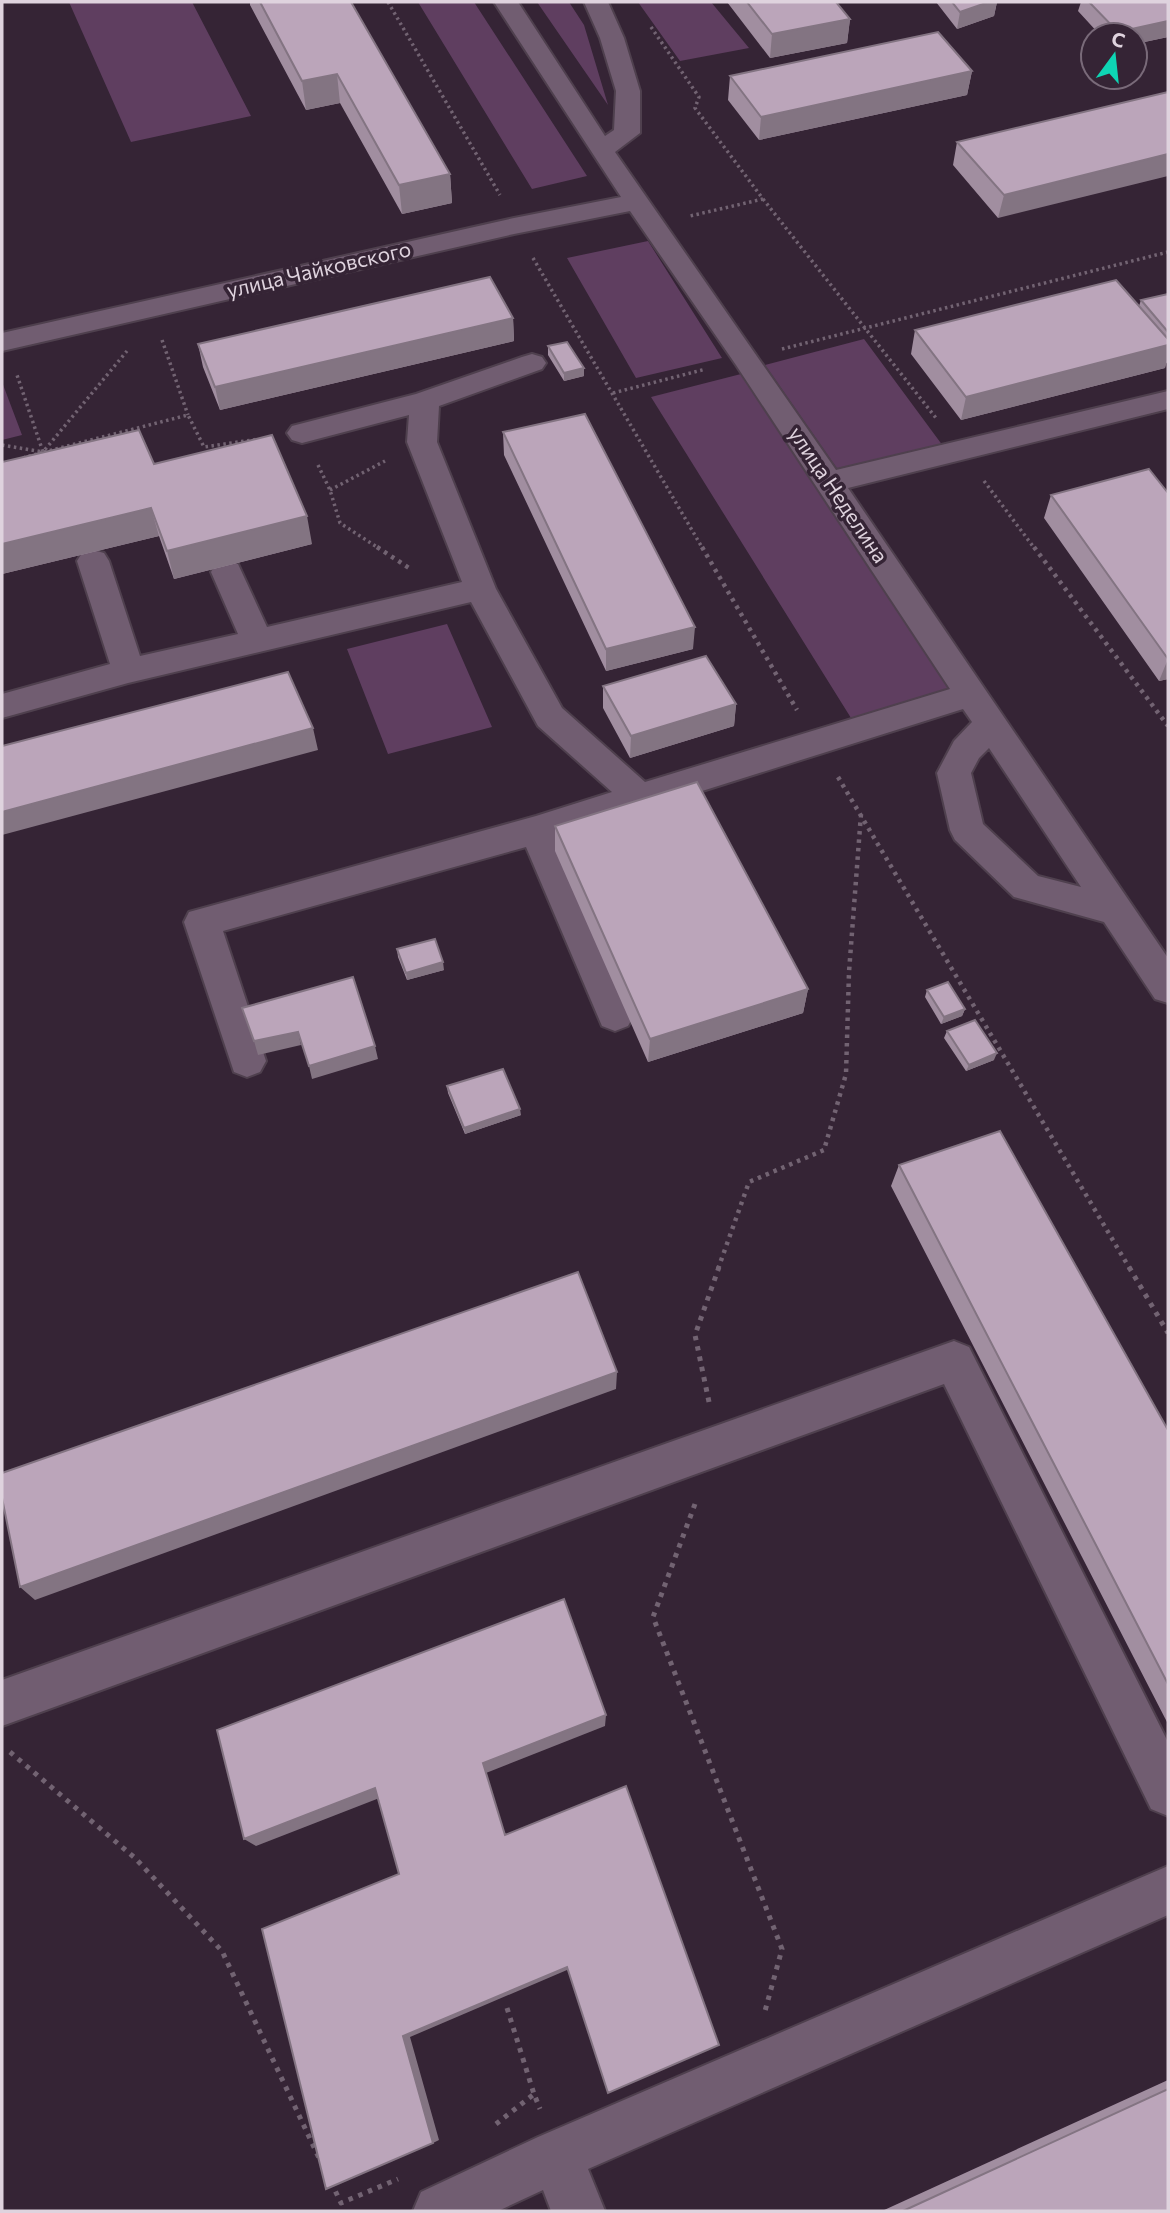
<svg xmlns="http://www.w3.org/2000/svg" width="1170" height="2213" viewBox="0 0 1170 2213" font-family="Commissioner,sans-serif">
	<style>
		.green { fill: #5f3e60 }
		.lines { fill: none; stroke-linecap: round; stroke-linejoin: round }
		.minor-casing { stroke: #4f404e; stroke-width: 4 }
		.path-far2 { stroke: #726372; stroke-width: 3.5; stroke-dasharray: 2.5 3.5; stroke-linecap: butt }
		.path-far1 { stroke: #726372; stroke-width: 4.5; stroke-dasharray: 3.5 5; stroke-linecap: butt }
		.path { stroke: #726372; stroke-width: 5; stroke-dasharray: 4.5 6; stroke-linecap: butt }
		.minor { fill: #715d71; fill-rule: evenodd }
		.wall { fill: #a18ea0 }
		.shaded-wall { fill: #837482 }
		.building { fill: #bba5ba; stroke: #837482; stroke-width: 2 }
		.labels { text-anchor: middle; stroke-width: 7; stroke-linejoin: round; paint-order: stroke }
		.far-street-label { font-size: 21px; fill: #dfd3de; stroke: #352435 }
	</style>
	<rect width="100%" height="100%" fill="#352435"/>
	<path class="green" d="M69 2H192L251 116 131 142Z
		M418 2H474L587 176 532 189Z
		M537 2H569L584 25 608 105Z
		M638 2H711L749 48 680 61Z
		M648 241 722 358 636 378 567 258Z
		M864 339 943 446 838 470 765 365Z
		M741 374 952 688 851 718 651 397Z
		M2 382 22 435 2 440Z
		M447 624 492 727 388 754 347 649Z"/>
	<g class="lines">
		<defs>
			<path id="minor" d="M494 2H518L605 136 614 130 616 91 600 38 584 2H608L624 38 640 91V133L615 152 836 470 1168 391V409L848 488 1168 958V1003L1155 999 1104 922 1014 897 955 840 950 830 937 773 954 741 972 722 963 709 556 837 634 1015 628 1026 615 1031 602 1026 526 847 223 931 266 1061 260 1072 247 1077 234 1072 184 922 189 912 536 816 612 792 538 726 471 602 128 683 2 718V694L110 664 77 561 82 553 93 550 104 553 109 561 140 656 238 634 211 572 216 564 227 561 238 564 267 627 462 582 407 442 409 415 302 443 292 440 287 433 292 426 416 394 522 357 532 354 542 357 546 363 542 369 439 406 437 442 496 589 562 708 645 782 950 689 736 365 630 211 514 234 2 351V333L514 218 621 197ZM989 748 1081 887 1038 876 983 824 971 773 979 758Z
				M954 1341 969 1347 1168 1742V1816L1151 1809 944 1384 2 1726V1680Z
				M1168 1866V1915L588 2169 605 2211H551L543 2190 498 2211H413L421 2192 538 2137Z"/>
		</defs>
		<use href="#minor" class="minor-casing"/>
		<path class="path-far2" d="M388 2 500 195
			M651 27 699 97 695 108 763 199 690 216
			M763 199 936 418
			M533 258 703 549
			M162 340 188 415
			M782 349 1168 252
			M613 393 706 369
			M2 445 43 452 17 375
			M44 452 188 415 204 447 259 439
			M23 458 43 452 127 351
			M318 465 330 490 340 523 380 549
			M984 481 1035 549
			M330 490 385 461"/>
		<path class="path-far1" d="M377 547 409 568
			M702 547 797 710
			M1034 547 1168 726
			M838 777 1130 1269
			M718 1269 749 1182 824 1150 846 1074 849 972 861 814"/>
		<path class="path" d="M1129 1267 1168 1333
			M709 1402 695 1335 719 1267
			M695 1504 653 1617 782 1949 765 2011
			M10 1752 135 1858 222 1951 319 2158
			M507 2008 534 2094
			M496 2124 534 2094 540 2109
			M331 2182 341 2203 398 2179"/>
		<use href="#minor" class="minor"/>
	</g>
	<path class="wall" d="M250 2H351L450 174 452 203 402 214 340 103 306 110 250 5Z
		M727 2H836L850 19 847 43 770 58Z
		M936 2H997L994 16 957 29Z
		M1081 2H1168V37L1135 44V35H1100L1078 11Z
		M972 71 967 95 759 140 728 100 730 76Z
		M1168 92 998 218 953 165 957 142Z
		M1168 294V362L1166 363 1165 368 961 420 911 354 915 330 1139 306 1141 300Z
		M513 318 514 341 220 410 203 367 198 344Z
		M548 346 584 376 564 381 548 355Z
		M503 432 693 649 606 671 504 455Z
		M154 464 312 544 174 579 159 536 2 574Z
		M1168 493V679L1159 681 1044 518 1051 495Z
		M603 686 736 704 734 726 630 758 603 708Z
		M555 826 808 989 803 1013 648 1062 555 851Z
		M397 949 444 970 407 980 398 957Z
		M927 990 965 1009 962 1016 941 1024 925 997Z
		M947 1031 994 1060 966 1071 944 1038Z
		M447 1086 521 1115 465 1134 448 1093Z
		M899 1165 1168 1430V1724L891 1186Z
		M1168 2080V2211H882Z"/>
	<path class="shaded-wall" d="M989 2H997L994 16 957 29 960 12Z
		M850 19 847 43 770 58 772 34Z
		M1168 21V37L1135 44V35H1117L1118 32Z
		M972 71 967 95 759 140 761 117Z
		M337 74 340 103 306 110 302 81Z
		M1168 154V176L998 218 1004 195Z
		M450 174 452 203 402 214 399 185Z
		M513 318 514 341 220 410 215 387Z
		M1168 345V357L1165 368 961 420 966 397Z
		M584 368V376L564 381V373Z
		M151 508 159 536 2 574V544Z
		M307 516 312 544 174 579 167 551Z
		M695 627 693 649 606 671V649Z
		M1168 659V679L1159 681Z
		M736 704 734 726 630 758 631 736Z
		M313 728 318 750 2 835V812Z
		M443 962 444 970 407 980 406 973Z
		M808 989 803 1013 648 1062 650 1039Z
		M965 1009 962 1016 941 1024 944 1017Z
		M298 1032 301 1045 258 1055 254 1041Z
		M375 1046 378 1059 312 1079 309 1066Z
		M997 1053 994 1060 966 1071 969 1065Z
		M520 1109 521 1115 465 1134 464 1128Z
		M617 1372 616 1389 35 1600 20 1587Z
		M606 1715 605 1726 486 1773 483 1763Z
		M375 1788 382 1797 256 1846 244 1839Z
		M567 1967V1970L410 2037 439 2140 433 2143 403 2036Z"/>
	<path class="building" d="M260 2H351L450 174 399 185 337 74 302 81Z
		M747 2H836L850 19 772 34Z
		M952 2H989L960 12Z
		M1089 2H1168V21L1118 32Z
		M938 32 972 71 761 117 730 76Z
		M1168 92V154L1004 195 957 142Z
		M490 277 513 318 215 387 198 344Z
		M1116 280 1168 339V345L966 397 915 330Z
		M1168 294V332L1141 300Z
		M567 342 584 368 564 373 548 346Z
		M585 414 695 627 606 649 503 432Z
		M139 430 154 464 272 435 307 516 167 551 151 508 2 544V462Z
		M1149 469 1168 493V659L1051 495Z
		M706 656 736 704 631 736 603 686Z
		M288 672 313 728 2 812V746Z
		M697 782 808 989 650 1039 555 826Z
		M435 939 443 962 406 973 397 949Z
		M353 977 375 1046 309 1066 298 1032 254 1041 242 1008Z
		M948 982 965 1009 944 1017 927 990Z
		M975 1020 997 1053 969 1065 947 1031Z
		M503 1069 520 1109 464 1128 447 1086Z
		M1000 1131 1168 1430V1684L899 1165Z
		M578 1272 617 1372 20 1587 2 1498V1473Z
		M564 1599 606 1715 483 1763 505 1835 626 1786 719 2045 608 2093 567 1967 403 2036 433 2143 326 2189 262 1929 399 1874 375 1788 244 1839 217 1730Z
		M1168 2089V2211H903Z"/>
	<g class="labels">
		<g class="far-street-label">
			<text transform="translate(319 270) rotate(-13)" y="7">улица Чайковского</text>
			<text transform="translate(838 495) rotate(56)" y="7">улица Неделина</text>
		</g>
	</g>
	<rect width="1170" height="2213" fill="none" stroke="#dfd3de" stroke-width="7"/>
	<g transform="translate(1114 56) rotate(15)"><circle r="33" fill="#352435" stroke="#796a79" stroke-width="2"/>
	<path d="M0-5L12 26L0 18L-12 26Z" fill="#0ed5b4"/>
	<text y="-10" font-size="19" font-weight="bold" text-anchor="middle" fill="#dfd3de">С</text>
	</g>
</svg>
